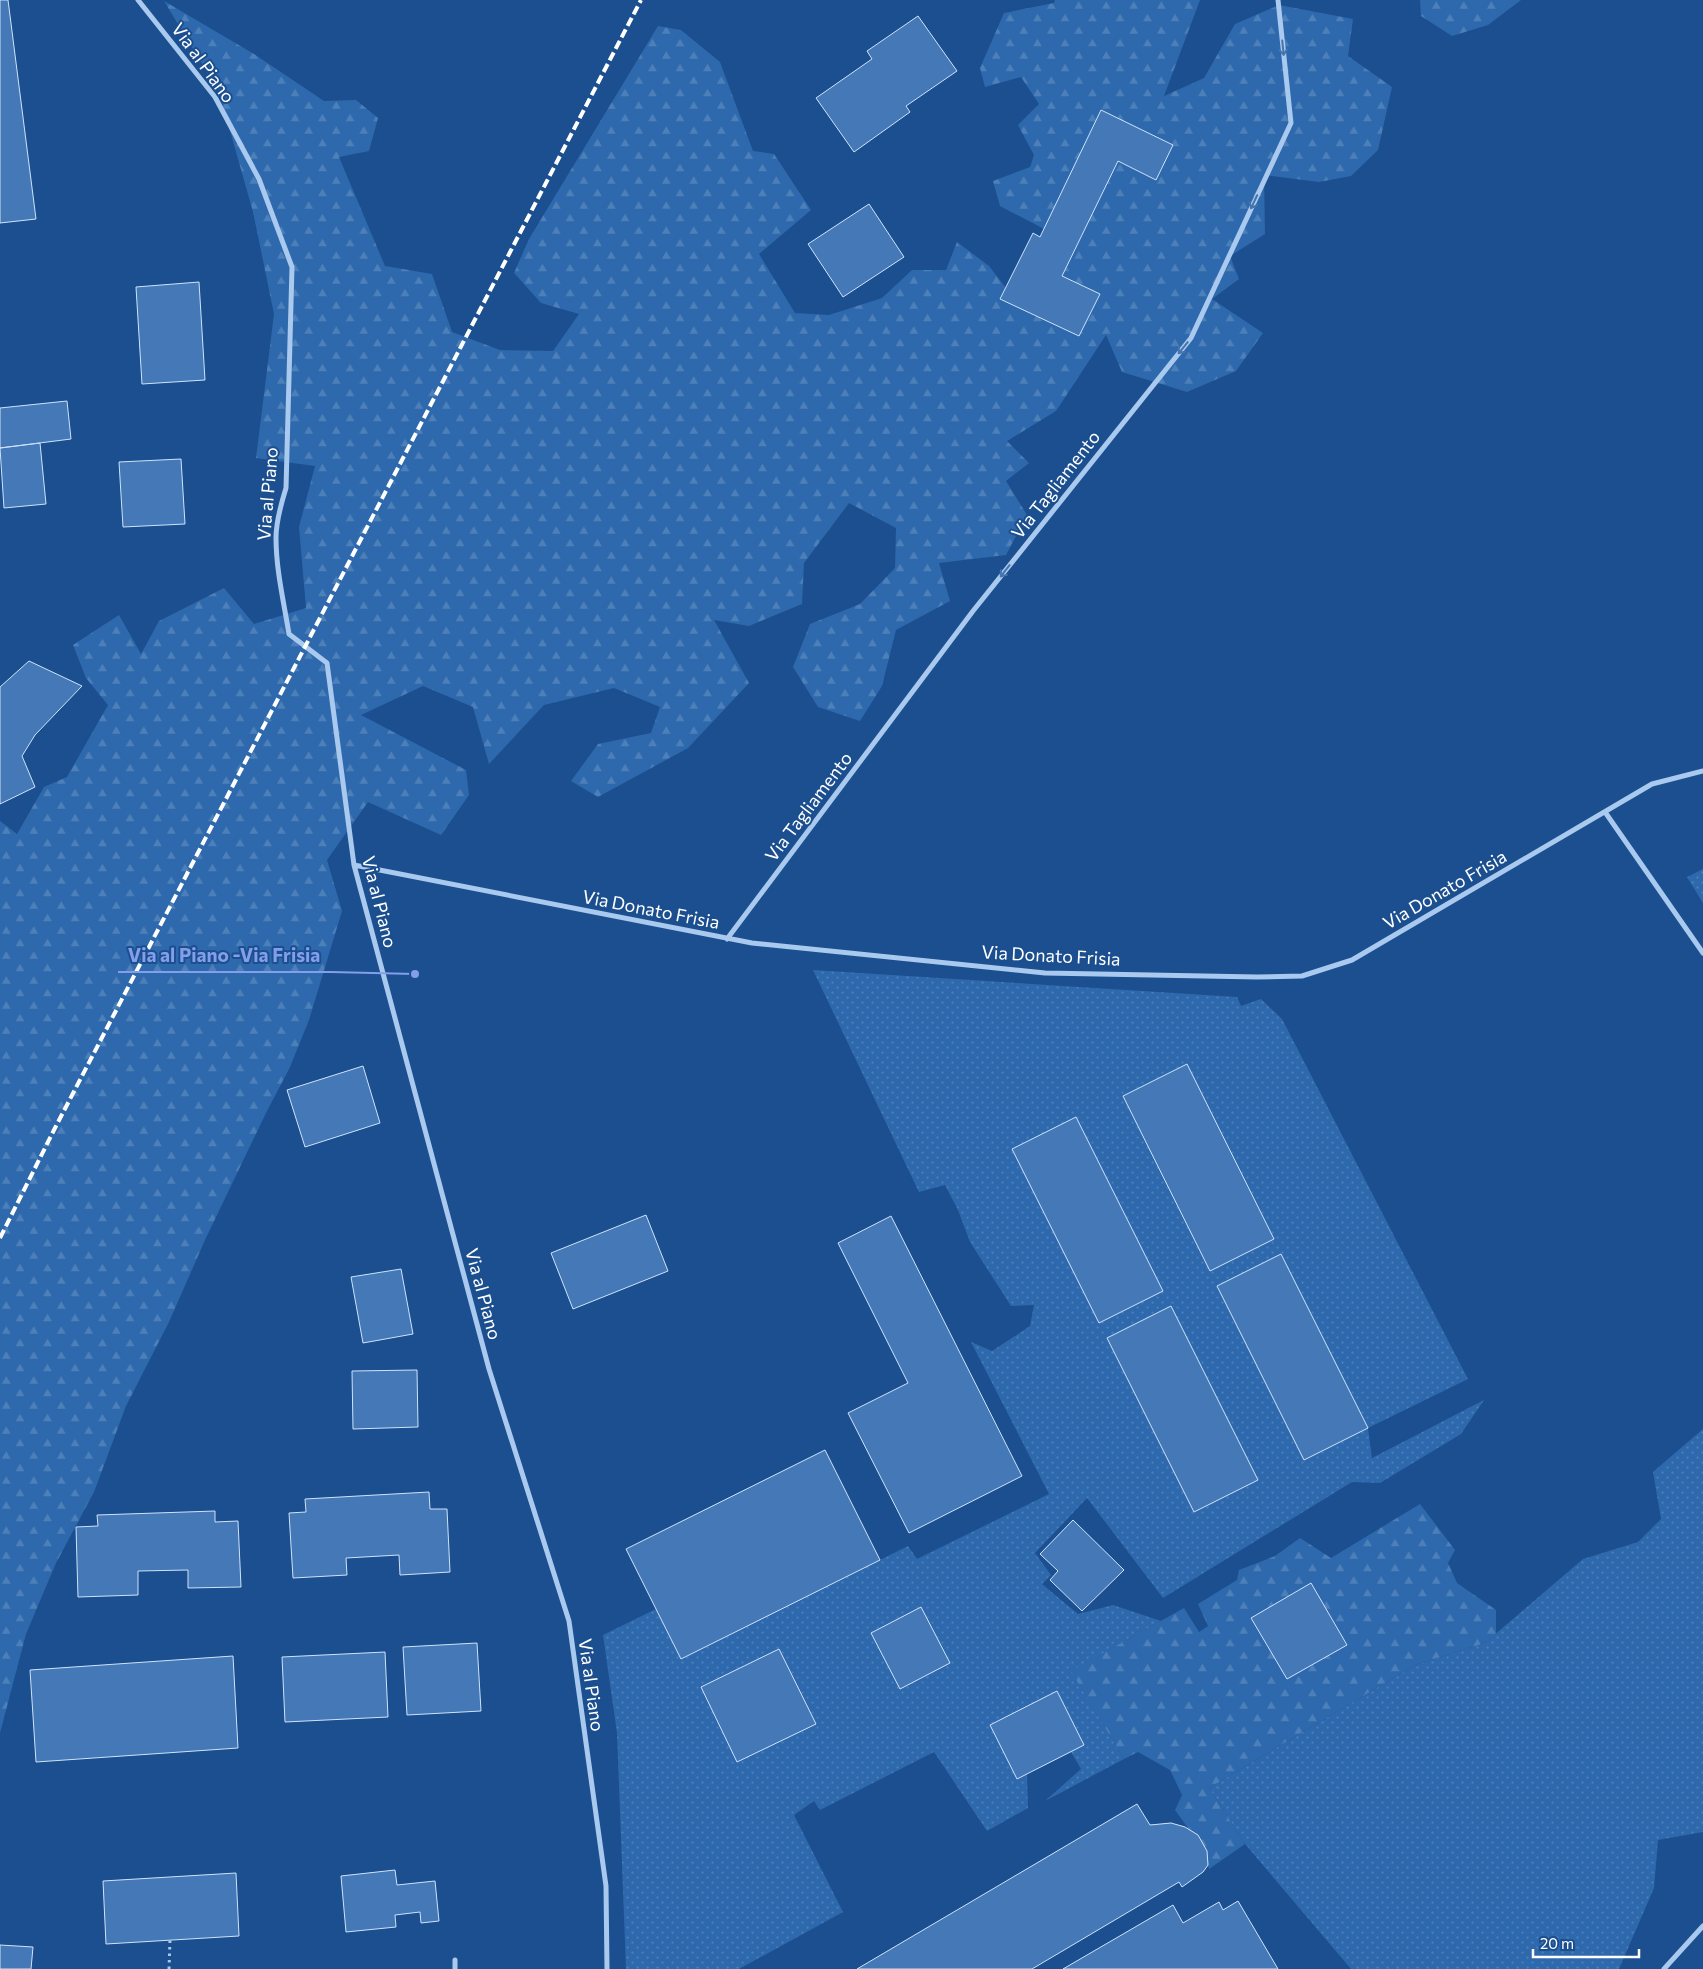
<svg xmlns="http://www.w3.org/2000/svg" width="1703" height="1969" viewBox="0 0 1703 1969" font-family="Commissioner,sans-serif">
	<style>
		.grass { fill: url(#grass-dots) }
		.forest { fill: url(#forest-firs) }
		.building { fill: #4478b7; stroke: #cfe3fa }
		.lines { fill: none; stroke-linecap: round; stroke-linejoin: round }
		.path { stroke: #a9c9ee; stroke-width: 3; stroke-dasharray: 2.5 4; stroke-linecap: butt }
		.minor { stroke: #a9c9ee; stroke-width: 5 }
		.rail { stroke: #fff; stroke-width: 4; stroke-dasharray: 9 4; stroke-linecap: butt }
		.oneway { stroke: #4674ac }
		.labels { text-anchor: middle; stroke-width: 4; stroke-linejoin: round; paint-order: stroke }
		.street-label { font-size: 18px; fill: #fff; stroke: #1b4f8f }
		.leader { fill: none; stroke: #839eea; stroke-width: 2 }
		.callout-dot { fill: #839eea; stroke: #1b4f8f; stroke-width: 2 }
		.callout-label { font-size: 19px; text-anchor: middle; font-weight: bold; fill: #839eea; stroke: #1b4f8f; stroke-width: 4; stroke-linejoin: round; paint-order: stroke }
	</style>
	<defs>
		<pattern id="grass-dots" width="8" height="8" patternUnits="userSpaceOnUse" patternTransform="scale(1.25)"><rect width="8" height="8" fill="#2e69ad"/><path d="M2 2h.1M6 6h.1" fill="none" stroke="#4d80b9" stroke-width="1.8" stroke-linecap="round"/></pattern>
		<pattern id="forest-firs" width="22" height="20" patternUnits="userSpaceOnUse" patternTransform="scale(1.25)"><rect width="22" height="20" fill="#2e69ad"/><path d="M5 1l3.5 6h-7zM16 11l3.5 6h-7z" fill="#4d80b9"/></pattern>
	</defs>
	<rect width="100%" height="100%" fill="#1b4f8f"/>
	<path class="grass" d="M1703 869V903L1687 877Z
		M813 970 1237 997 1241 1006 1261 999 1282 1019 1468 1379 1368 1428 1372 1458 1484 1400 1461 1434 1380 1483 1352 1482 1163 1598 1087 1498 1035 1553 1051 1575 1042 1584 1078 1614 1113 1605 1161 1621 1072 1671 1124 1759 1045 1801 1081 1769 1071 1752 1027 1774 1028 1808 987 1831 934 1752 820 1810 814 1801 794 1815 843 1912 739 1969H626L617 1733 603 1635 656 1609 681 1659 908 1546 917 1559 1049 1494 971 1342 992 1351 1030 1326 1034 1305 1011 1306 970 1242 958 1210 945 1185 919 1192Z
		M1703 1429V1832L1658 1840 1654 1888 1619 1969H1351L1245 1844 1209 1788 1415 1665 1485 1643 1583 1559 1638 1542 1661 1519 1653 1472Z"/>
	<path class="forest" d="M1055 0H1200L1164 96 1204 78 1235 24 1279 5 1353 19 1348 56 1392 87 1378 150 1351 176 1319 182 1264 175 1265 234 1230 256 1239 279 1212 299 1263 333 1236 371 1187 392 1122 372 1106 335 1056 411 1007 441 1029 463 1006 481 1027 515 1006 555 939 563 950 601 896 630 882 686 860 721 818 707 793 667 810 624 860 604 895 568 896 528 849 503 804 563 802 604 749 626 714 620 749 683 688 748 598 797 571 781 598 744 651 733 660 707 614 688 544 705 489 764 473 707 423 686 361 715 466 770 469 795 441 835 368 802 327 860 342 911 309 1020 290 1067 266 1113 205 1240 169 1322 126 1406 94 1492 56 1563 26 1634 0 1733V821L17 834 44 787 67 777 108 705 86 678 73 645 119 615 141 654 159 621 224 588 254 624 306 608 299 527 315 466 256 458 274 314 253 212 219 92 164 1 254 54 324 101 356 100 378 118 369 151 339 157 385 266 432 274 452 332 500 350 553 351 579 314 541 303 514 273 529 239 658 26 681 30 720 62 753 151 774 154 811 210 759 254 795 313 829 315 882 298 912 270H946L957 242 989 266 1006 288 1001 299 1079 336 1100 294 1062 276 1118 161 1156 180 1173 145 1101 110 1044 229 1000 206 993 181 1030 167 1034 155 1018 125 1039 104 1021 77 985 87 980 68 1004 13 1054 3Z
		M1420 0H1521L1488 25 1452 36 1421 16Z
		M1420 1504 1455 1550 1448 1563 1457 1583 1496 1610V1634L1485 1643 1415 1665 1209 1788 1245 1844 1209 1869 1204 1850 1175 1810 1182 1795 1170 1770 1138 1752 1124 1759 1071 1671 1184 1608 1199 1632 1208 1626 1198 1604 1237 1580 1239 1570 1275 1556 1300 1538 1331 1558Z"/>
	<path class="building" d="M0 0H8L36 219 0 223Z
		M918 16 957 71 906 106 910 112 854 152 816 98 872 59 867 51Z
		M1101 110 1173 145 1156 180 1118 161 1062 276 1100 294 1079 336 1000 299 1033 233 1040 237Z
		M869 204 904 257 843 297 808 244Z
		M199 282 205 380 142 384 136 287Z
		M67 401 71 439 0 448V408Z
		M40 443 46 504 4 508 0 448Z
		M181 459 185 524 123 527 119 462Z
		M29 661 82 686 35 735 22 756 35 787 0 804V687Z
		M1187 1064 1274 1239 1210 1271 1123 1096Z
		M363 1066 380 1123 305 1147 287 1090Z
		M1076 1117 1163 1291 1099 1323 1012 1149Z
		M646 1215 668 1271 573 1309 551 1253Z
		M891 1216 1022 1476 909 1533 848 1413 908 1383 838 1243Z
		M1281 1254 1368 1428 1304 1460 1217 1286Z
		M401 1269 413 1334 363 1343 351 1277Z
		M1171 1306 1258 1480 1194 1512 1107 1338Z
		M417 1370 418 1427 353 1429 352 1371Z
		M825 1450 880 1560 681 1659 626 1549Z
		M429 1492 430 1509H447L450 1572 400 1575 399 1555 346 1558 347 1575 293 1578 289 1513 306 1512 305 1499Z
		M215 1511V1522L238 1521 241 1587 188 1588V1570L138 1571V1595L78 1597 76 1527 98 1526 97 1515Z
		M1073 1520 1124 1570 1082 1611 1050 1580 1058 1571 1040 1554Z
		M1311 1583 1347 1645 1287 1679 1251 1618Z
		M921 1607 950 1663 900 1689 871 1633Z
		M477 1643 481 1711 407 1715 403 1647Z
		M779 1649 816 1724 737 1762 701 1687Z
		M385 1652 388 1717 285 1722 282 1657Z
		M233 1656 238 1748 36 1762 30 1670Z
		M1057 1691 1084 1745 1017 1779 990 1725Z
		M1137 1804 1150 1825 1171 1823 1185 1827 1198 1835 1207 1851 1208 1865 1203 1872 1182 1887 1179 1882 1032 1969H857Z
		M395 1870 397 1885 435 1881 439 1921 421 1923 420 1912 395 1915 396 1927 346 1932 341 1876Z
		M236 1873 239 1936 106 1944 103 1881Z
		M1238 1901 1278 1969H1063L1173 1905 1183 1923 1219 1902 1223 1910Z
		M0 1945 33 1947 31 1969H0Z"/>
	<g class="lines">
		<path class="path" d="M169 1969 170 1940"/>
		<path class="minor" d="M138 0 215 97 259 179 292 267 286 488C281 504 276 521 276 538 276 570 284 603 289 634L327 663 354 865 489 1369 569 1621 606 1886 607 1969
			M1605 812 1703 953
			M354 865 752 943 1045 973 1257 977 1302 976 1352 960 1652 784 1703 771
			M727 939 973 611 1191 338 1291 123 1278 0
			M455 1969V1960
			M1664 1969 1703 1926"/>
		<path class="rail" d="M0 1238 55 1128 641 0"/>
	</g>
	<defs><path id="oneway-shaft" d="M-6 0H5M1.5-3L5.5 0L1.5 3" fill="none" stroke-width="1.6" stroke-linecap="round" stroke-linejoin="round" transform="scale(1.25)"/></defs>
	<g class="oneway">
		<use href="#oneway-shaft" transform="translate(1283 48) rotate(84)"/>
		<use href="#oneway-shaft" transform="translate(1254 202) rotate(115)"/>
		<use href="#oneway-shaft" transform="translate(1183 348) rotate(129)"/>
		<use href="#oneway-shaft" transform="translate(1005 571) rotate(128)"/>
	</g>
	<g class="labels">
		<g class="street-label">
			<text transform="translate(203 63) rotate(54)" y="6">Via al Piano</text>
			<text transform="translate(1056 485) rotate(-52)" y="6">Via Tagliamento</text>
			<text transform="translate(268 494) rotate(-85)" y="6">Via al Piano</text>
			<text transform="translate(809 807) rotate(-53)" y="6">Via Tagliamento</text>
			<text transform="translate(1445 890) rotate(-30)" y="6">Via Donato Frisia</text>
			<text transform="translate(379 902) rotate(76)" y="6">Via al Piano</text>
			<text transform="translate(651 910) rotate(11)" y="6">Via Donato Frisia</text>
			<text transform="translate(1051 956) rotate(3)" y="6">Via Donato Frisia</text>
			<text transform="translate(483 1294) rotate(75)" y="6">Via al Piano</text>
			<text transform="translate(591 1685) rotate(82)" y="6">Via al Piano</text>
		</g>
	</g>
	<path class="leader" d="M415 974L331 972H118"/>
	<circle class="callout-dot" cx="415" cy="974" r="5"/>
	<g class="callout-label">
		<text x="224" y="962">Via al Piano -Via Frisia</text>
	</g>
	<path d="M1533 1949v8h106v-8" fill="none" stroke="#ffffff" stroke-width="2.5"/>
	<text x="1540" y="1949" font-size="15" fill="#ffffff" stroke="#1b4f8f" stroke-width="4" paint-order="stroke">20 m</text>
</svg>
